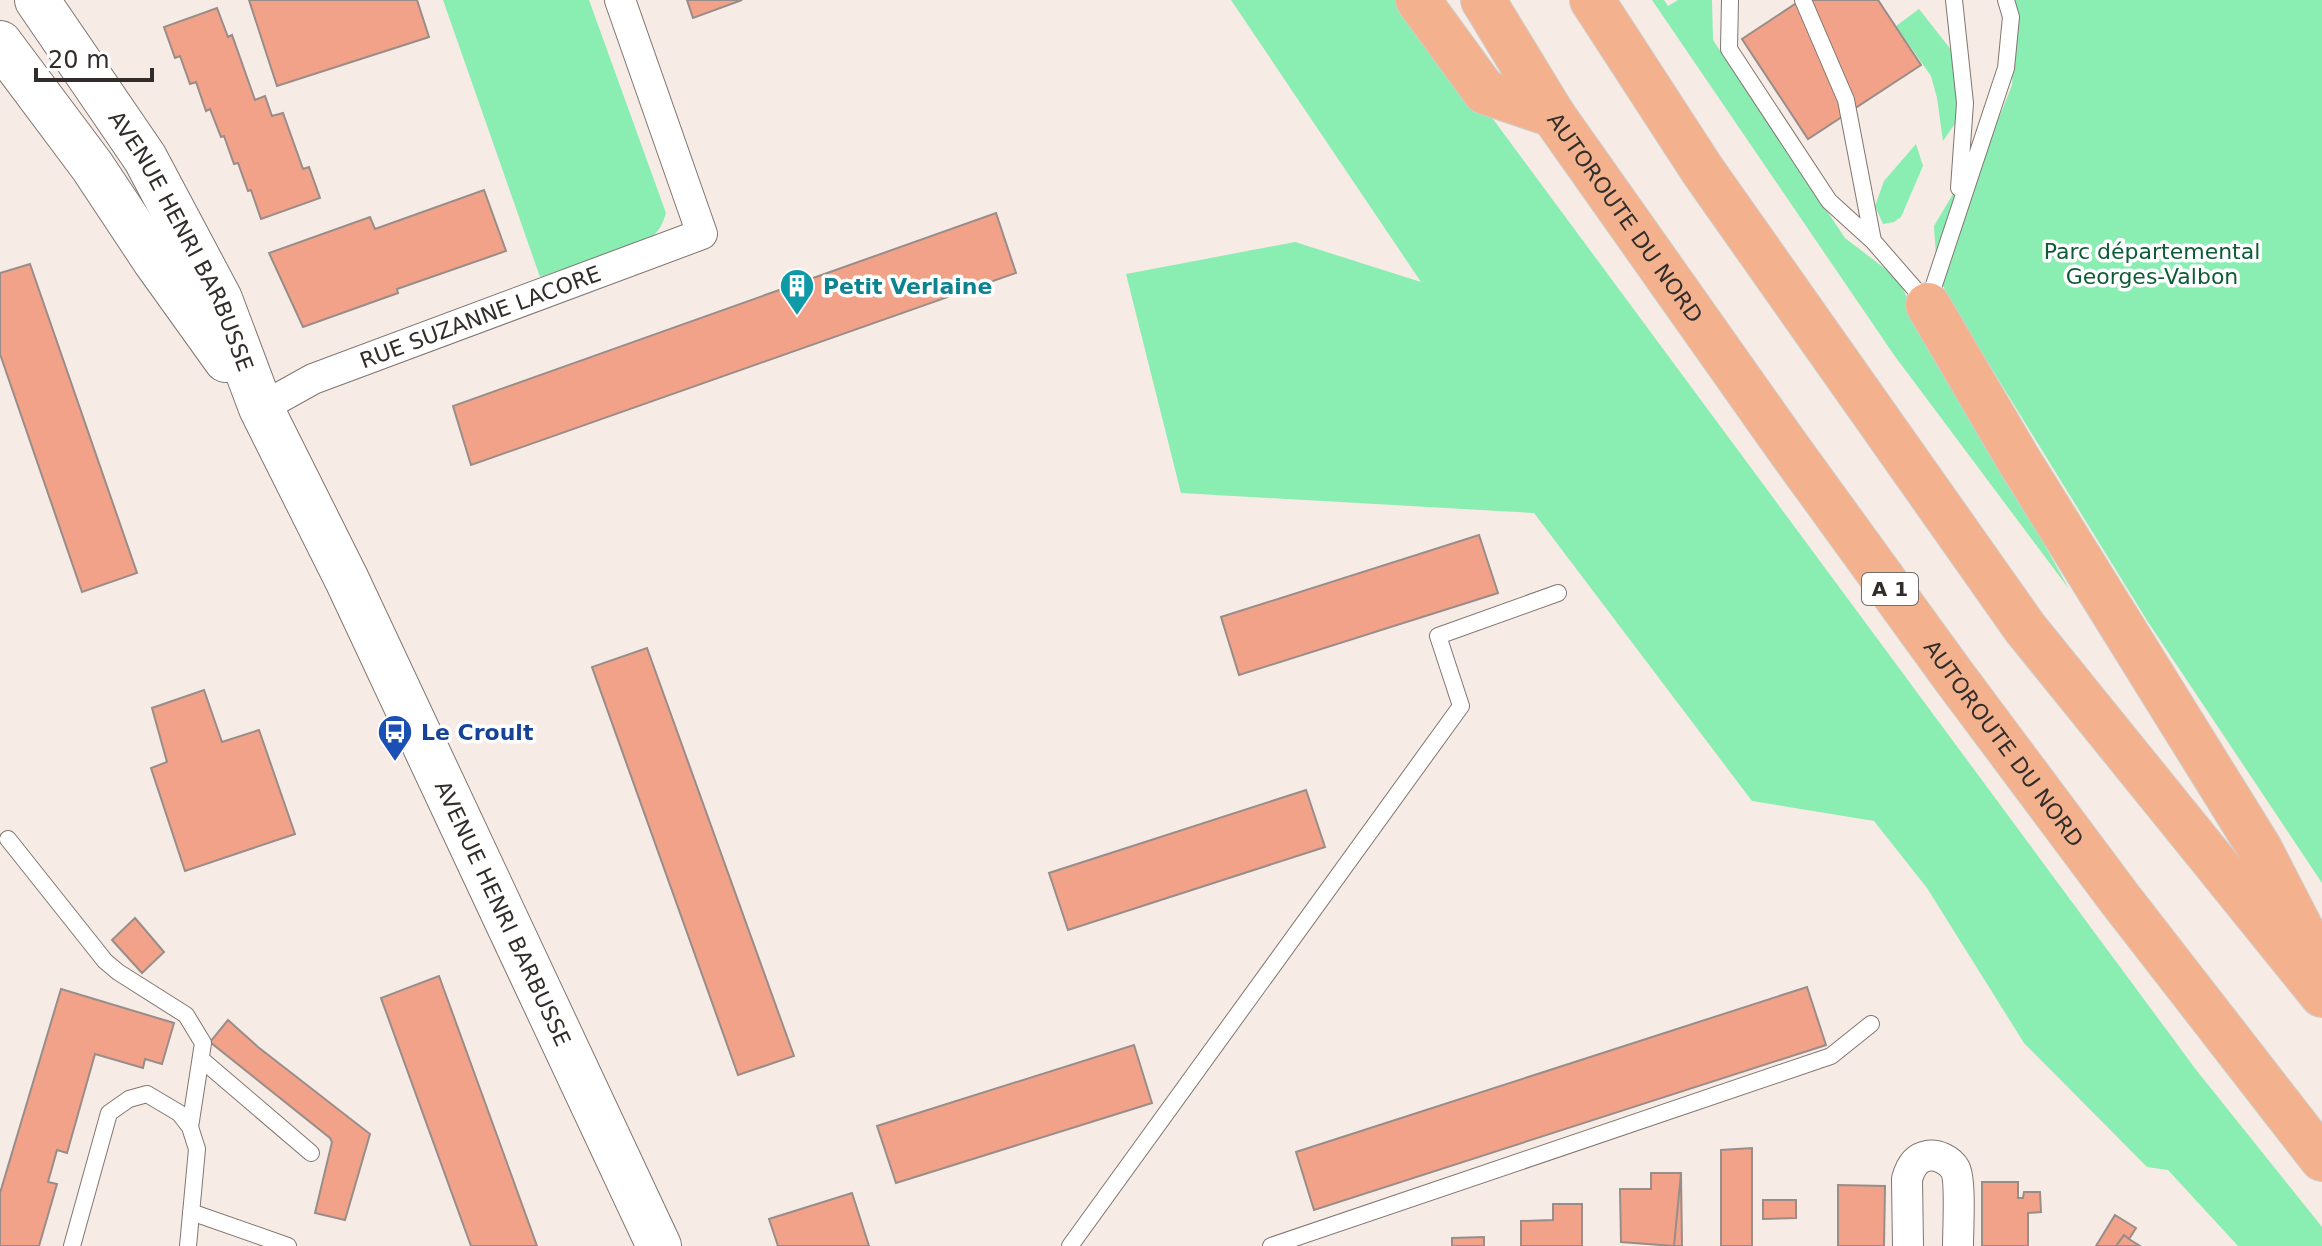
<svg xmlns="http://www.w3.org/2000/svg" width="2322" height="1246" viewBox="0 0 2322 1246" font-family="'DejaVu Sans',sans-serif">
	<style>
		.green { fill: #8aedb2 }
		.building { fill: #f3a28a; stroke: #998d89; stroke-width: 2 }
		.lines { fill: none; stroke-linecap: round; stroke-linejoin: round }
		.service-casing { stroke: #817671; stroke-width: 18 }
		.minor-casing { stroke: #817671; stroke-width: 32 }
		.secondary-casing { stroke: #817671; stroke-width: 46 }
		.motorway-casing { stroke: #cecdcc; stroke-width: 46 }
		.service { stroke: #fff; stroke-width: 16 }
		.minor { stroke: #fff; stroke-width: 30 }
		.secondary { stroke: #fff; stroke-width: 44 }
		.motorway { stroke: #f3b28d; stroke-width: 44 }
		.labels { text-anchor: middle; stroke-width: 7; stroke-linejoin: round; paint-order: stroke }
		.shield { fill: #fff; stroke: #706c6b; stroke-width: 2 }
		.shield-label { font-size: 20px; font-weight: bold; fill: #322d2b }
		.street-label { font-size: 22px; fill: #322d2b; stroke: #fff }
		.park-label { font-size: 22px; fill: #0d5c36; stroke: #fff }
		.culture-label { font-size: 22px; font-weight: bold; fill: #0d838f; stroke: #fff; text-anchor: start }
		.transit-label { font-size: 22px; font-weight: bold; fill: #164399; stroke: #fff; text-anchor: start }
	</style>
	<rect width="100%" height="100%" fill="#f7ebe5"/>
	<path class="green" d="M443 0H589L666 213C662 226 658 233 647 241L540 277Z
		M1231 0H1405L2197 1071 2322 1227V1246H2238L2168 1170 2147 1167 2024 1043 1927 888 1874 821 1752 801 1534 513 1181 493 1126 274 1295 242 1421 282Z
		M1652 0H1664L1668 6 1678 0H1712L1713 40 1845 238 1896 277 2069 589 1894 355Z
		M2013 0H2322V883L2148 622 1950 301 1937 272 1934 226 2001 113 2012 85 2015 10Z
		M1919 9 1952 51 1963 112 1943 141 1937 98 1931 76 1896 26Z
		M1916 144 1923 166 1901 217 1894 222 1883 224 1875 206 1884 181Z"/>
	<path class="building" d="M249 0H417L429 37 277 86Z
		M687 0H742L693 18Z
		M1801 0H1878L1921 65 1808 139 1742 39Z
		M217 8 228 37 232 35 255 100 265 96 272 116 283 113 303 169 309 167 320 198 261 219 251 190 248 191 238 163 234 164 224 136 221 137 210 109 206 111 196 82 190 84 180 56 175 58 164 27Z
		M484 190 506 251 397 289 398 293 303 327 269 253 370 217 375 229Z
		M996 213 1016 273 471 465 453 406Z
		M30 264 137 573 82 592 0 354V273Z
		M1479 535 1498 593 1239 675 1221 617Z
		M647 648 794 1056 738 1075 592 667Z
		M204 690 222 742 259 730 295 834 185 871 151 768 167 762 152 708Z
		M1306 790 1325 847 1068 930 1049 873Z
		M135 918 164 952 142 973 112 940Z
		M439 976 503 1152 537 1246H471L381 998Z
		M1807 987 1826 1045 1314 1210 1296 1152Z
		M61 989 174 1023 162 1064 145 1059 143 1068 95 1054 67 1153 57 1150 48 1182 57 1184 39 1246H0V1193Z
		M228 1020 258 1047 370 1134 345 1220 315 1213 332 1142 330 1138 210 1042Z
		M1134 1045 1152 1103 896 1183 877 1126Z
		M1752 1148V1246H1721V1150Z
		M1651 1173H1681L1674 1246 1621 1242 1620 1189H1651Z
		M1681 1173 1682 1246H1674Z
		M1982 1182H2018V1198H2023L2024 1192H2040L2041 1212 2028 1213V1246H1982Z
		M1838 1185 1885 1186 1884 1246H1838Z
		M852 1193 869 1246H778L769 1219Z
		M1763 1200H1796V1218L1763 1219Z
		M1553 1204H1582V1246H1521V1221L1553 1220Z
		M2115 1215 2136 1228 2129 1239 2124 1235 2116 1246H2096Z
		M2124 1235 2129 1239 2140 1246H2116Z
		M1484 1237V1246H1452V1238Z"/>
	<g class="lines">
		<defs>
			<path id="service" d="M1730 0 1729 49 1829 201 1873 241 1927 303
				M1803 0 1846 100 1873 241
				M1954 0 1965 103 1959 188
				M1928 303 2006 68 2011 17 2006 0
				M8 839 105 961 118 972 186 1015 203 1043 190 1127
				M201 1059 311 1153
				M191 1212 288 1246
				M72 1246 109 1113 129 1099 147 1094 179 1113 190 1127 197 1149 188 1246
				M1070 1246 1461 706 1438 636 1558 593
				M1271 1246 1831 1056 1871 1024"/>
			<g id="minor">
				<path id="s1" d="M261 408 313 379 702 234 620 0"/>
				<path d="M1908 1246 1907 1179C1910 1168 1915 1158 1927 1156 1937 1154 1950 1160 1955 1169 1961 1180 1958 1230 1958 1246"/>
			</g>
			<g id="secondary">
				<path id="s2" d="M37 0 145 158 220 299 261 408 347 580 659 1246"/>
				<path d="M0 43 92 166 155 261 226 360"/>
			</g>
			<g id="motorway">
				<path d="M1418 0 1485 92 1553 115"/>
				<path id="s3" d="M1483 0 1553 115 1786 445 1952 674 2120 899 2322 1159"/>
				<path d="M1592 0 1703 171 2025 628 2322 995"/>
				<path d="M1928 305 2018 459 2260 849 2315 956"/>
			</g>
		</defs>
		<use href="#service" class="service-casing"/>
		<use href="#minor" class="minor-casing"/>
		<use href="#secondary" class="secondary-casing"/>
		<use href="#motorway" class="motorway-casing"/>
		<use href="#service" class="service"/>
		<use href="#minor" class="minor"/>
		<use href="#secondary" class="secondary"/>
		<use href="#motorway" class="motorway"/>
	</g>
	<defs>
		<symbol id="building-pin" viewBox="-11 -11 22 30"><path d="M0 17L-7.5 6A9.5 9.5 0 1 1 7.5 6Z" fill="#0f9aa8" stroke="#fff"/><path d="M-4-6H4V6H1V3H-1V6H-4ZM-2.5-4.3h1.7v1.8h-1.7ZM.8-4.3h1.7v1.8H.8ZM-2.5-1h1.7V.8h-1.7ZM.8-1h1.7V.8H.8Z" fill="#fff"/></symbol>
		<symbol id="bus-pin" viewBox="-11 -11 22 30"><path d="M0 17L-7.5 6A9.5 9.5 0 1 1 7.5 6Z" fill="#1a4fb4" stroke="#fff"/><path d="M-5-6H5V4H4V6H2V4H-2V6H-4V4H-5ZM-3.5-4V0h7V-4ZM-3.5 1.2v1.5H-2V1.2ZM2 1.2v1.5H3.5V1.2Z" fill="#fff"/></symbol>
	</defs>
	<g fill-rule="evenodd">
		<use href="#building-pin" x="777" y="266" width="40" height="54"/>
		<use href="#bus-pin" x="375" y="712" width="40" height="54"/>
	</g>
	<g class="labels">
		<rect class="shield" x="1862" y="573" width="56" height="32" rx="6"/>
		<g class="shield-label">
			<text x="1890" y="596">A 1</text>
		</g>
		<g class="street-label">
			<text dy="8" stroke="none"><textPath href="#s3" startOffset="260">AUTOROUTE DU NORD</textPath></text>
			<text dy="8" stroke="none"><textPath href="#s2" startOffset="282">AVENUE HENRI BARBUSSE</textPath></text>
			<text dy="8" stroke="none"><textPath href="#s1" startOffset="238">RUE SUZANNE LACORE</textPath></text>
			<text dy="8" stroke="none"><textPath href="#s3" startOffset="908">AUTOROUTE DU NORD</textPath></text>
			<text dy="8" stroke="none"><textPath href="#s2" startOffset="1028">AVENUE HENRI BARBUSSE</textPath></text>
		</g>
		<g class="park-label">
			<text x="2152" y="259">Parc départemental<tspan x="2152" dy="25">Georges-Valbon</tspan></text>
		</g>
		<g class="culture-label">
			<text x="823" y="294">Petit Verlaine</text>
		</g>
		<g class="transit-label">
			<text x="421" y="740">Le Croult</text>
		</g>
	</g>
	<path d="M36 68v12h116v-12" fill="none" stroke="#322d2b" stroke-width="4"/>
	<text x="48" y="68" font-size="24" fill="#322d2b" stroke="#ffffff" stroke-width="6" paint-order="stroke">20 m</text>
</svg>
